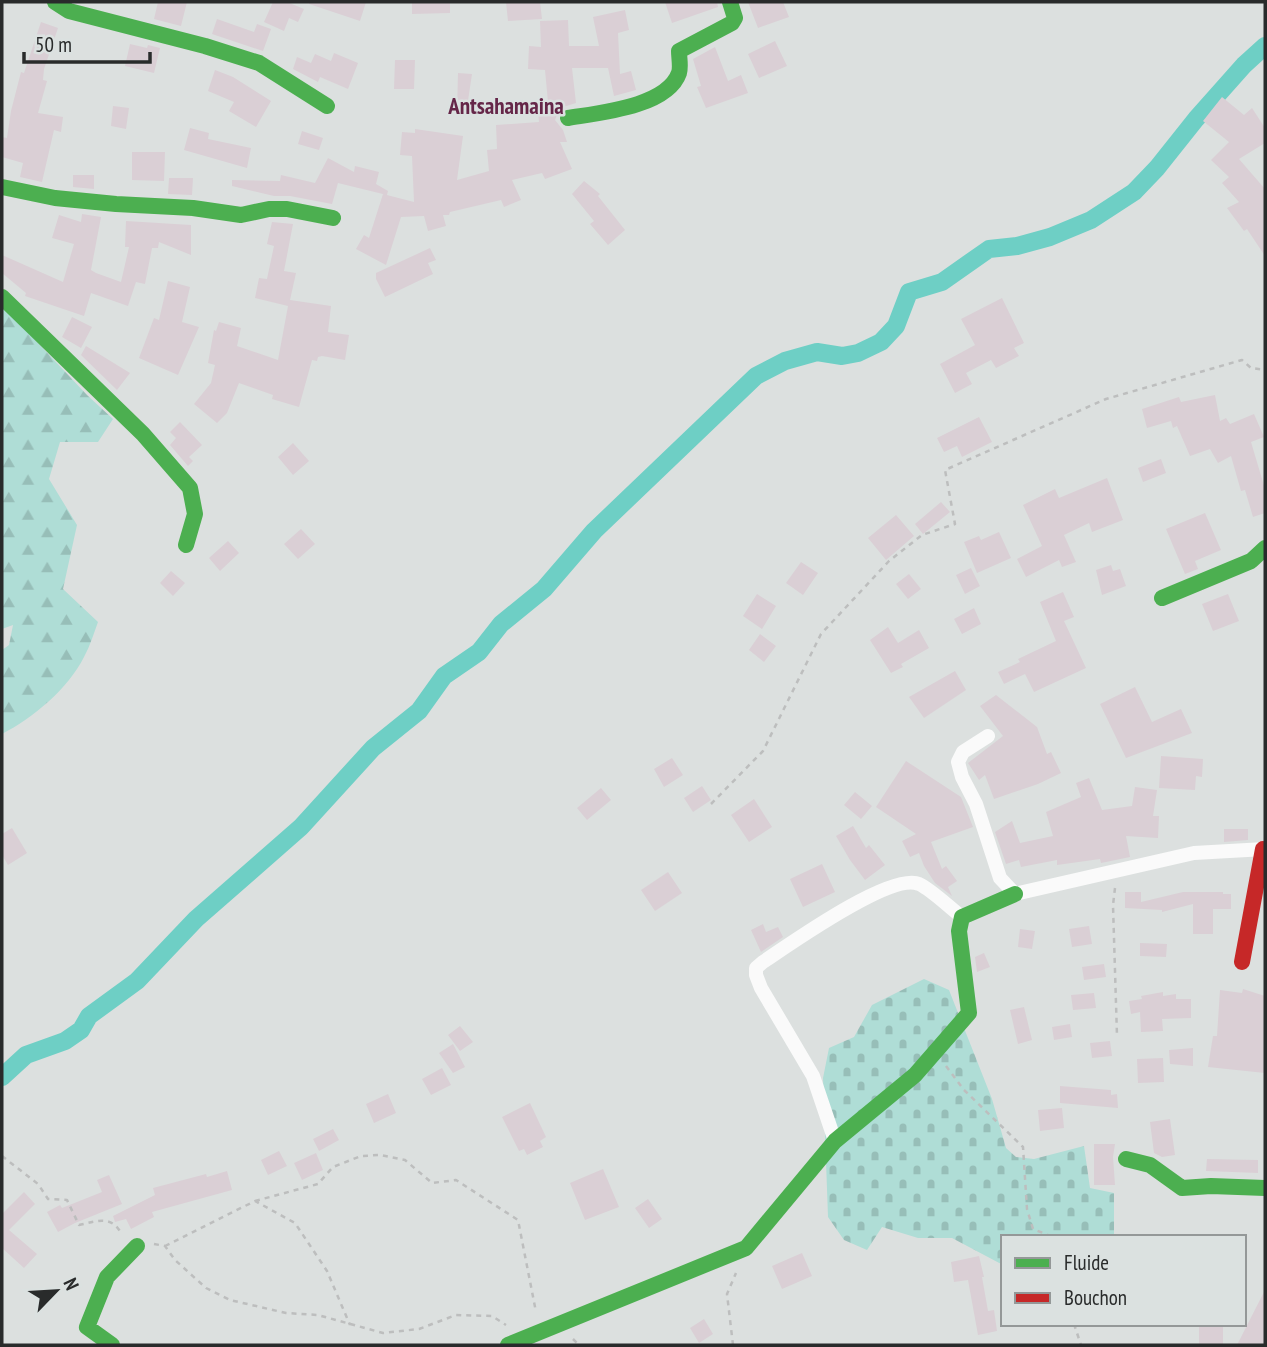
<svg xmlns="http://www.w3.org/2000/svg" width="1267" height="1347" viewBox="0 0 1267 1347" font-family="'PT Sans Narrow',sans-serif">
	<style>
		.forest { fill: url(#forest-firs) }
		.cemetery { fill: url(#cemetery-stones) }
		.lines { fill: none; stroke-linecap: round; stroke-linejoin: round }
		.canal { stroke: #6ecfc5; stroke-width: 18 }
		.building { fill: #dacfd5 }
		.path { stroke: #bdbebe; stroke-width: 2.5; stroke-dasharray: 5 5; stroke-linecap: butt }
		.street { stroke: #fafafa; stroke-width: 14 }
		.fast { stroke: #4caf50; stroke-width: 16 }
		.jam { stroke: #c62828; stroke-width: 16 }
		.labels { text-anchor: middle; stroke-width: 5; stroke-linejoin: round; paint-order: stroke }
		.neighbourhood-label { font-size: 23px; font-weight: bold; fill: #652648; stroke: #dbe1e0 }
	</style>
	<defs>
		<pattern id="forest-firs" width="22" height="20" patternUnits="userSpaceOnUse" patternTransform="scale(1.75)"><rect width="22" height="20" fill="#afddd6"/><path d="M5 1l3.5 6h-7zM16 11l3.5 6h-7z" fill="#97beb8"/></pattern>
		<pattern id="cemetery-stones" width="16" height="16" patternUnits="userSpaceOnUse" patternTransform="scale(1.75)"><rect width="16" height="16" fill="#afddd6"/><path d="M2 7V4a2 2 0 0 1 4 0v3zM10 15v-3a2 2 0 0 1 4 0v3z" fill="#97beb8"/></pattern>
	</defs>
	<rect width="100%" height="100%" fill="#dce0df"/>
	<path class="forest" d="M2 305 87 395 113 419 98 442H60L49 479 77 525 63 589 98 622C94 633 90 646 84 657 68 689 33 718 2 734V650L9 645 13 625 2 629Z"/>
	<path class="cemetery" d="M924 979 949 990 992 1099 1006 1148 1016 1157 1034 1159 1084 1146 1090 1188 1114 1193V1237H1003V1265L952 1238H918L882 1227 867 1250 844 1240 828 1217 823 1078 829 1048 854 1037 872 1005Z"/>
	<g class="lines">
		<path class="canal" d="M2 1077 26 1055 65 1041 81 1030 89 1016 137 981 196 919 301 827 373 748 419 711 444 676 479 652 501 624 544 589 594 531 756 376 785 361 817 352 842 356 858 353 881 342 896 326 909 292 942 282 989 249 1017 246 1050 237 1091 220 1134 192 1157 168 1196 119 1244 65 1265 46"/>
	</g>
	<path class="building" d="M158 2H187L181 26 154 19Z
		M273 2H287L304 9 298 22 289 18 284 31 264 22Z
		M309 2H366L360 21 309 4Z
		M412 2H450V13L412 14Z
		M506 2H540L542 19 508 21Z
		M665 2H717L718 7 672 23Z
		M748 2H783L789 17 758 28Z
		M625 10 629 30 618 33 620 74 631 71 636 90 614 96 608 68H572L576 103 560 108 555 120 563 130 567 142H560L572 169 545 179 542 173 512 180 521 200 504 207 501 200 450 212 449 215H443L446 226 428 231 424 216 401 217 386 265 356 249 364 235 369 238 383 194 414 202 412 156 400 155 402 132 415 133V129L463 136 457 180 489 171 487 150 497 149 496 125 539 122 537 103 548 102 545 70 528 69 529 46 541 47 540 21 568 20 569 46H599L593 17Z
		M217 19 254 32 257 24 271 29 263 51 212 34Z
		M41 22 58 28 44 69 43 80 47 81 38 113 63 117 61 132 54 130 42 182 20 177 23 163 2 157V137L7 138 11 111 21 72 24 73Z
		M775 41 787 66 759 78 748 54Z
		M130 44 147 48 148 45 160 48 154 73 125 66Z
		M715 47 728 81 741 75 748 93 706 108 697 87 701 86 693 59Z
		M334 53 358 63 348 89 320 77 318 82 293 69 297 57 311 63 315 54 331 61Z
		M395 60H415L414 89H394Z
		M215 70 233 77 271 101 256 127 229 111 234 102 208 91Z
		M458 73 472 74 466 114 457 113Z
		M1222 97 1244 115 1252 108 1265 128V143L1239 159 1265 189V256L1247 229 1244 231 1227 208 1239 202 1222 183 1229 177 1211 160 1229 142 1203 121Z
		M113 106 129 108 126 129 111 126Z
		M190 128 209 133 208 139 251 148 247 168 184 150Z
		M302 131 323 138 319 150 298 144Z
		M132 152H165L164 181 132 180Z
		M328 158 354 172 355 166 379 172 376 184 388 191 387 195 338 183 332 204 290 196H274L232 186V180L280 181 281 175 315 183Z
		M73 175H94V189L73 187Z
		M169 178H193L192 195 168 194Z
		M584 181 600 194 598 196 625 230 608 245 590 224 594 221 572 194Z
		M82 214 101 217 91 270 96 273 121 282 129 247H125L126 221 191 225V255L159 242 158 248H152L145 284 136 282 128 306 91 293 84 316 25 296 26 293 2 273V255L63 282 74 244 52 238 59 215 81 222Z
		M272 222 293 224 284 271 296 273 290 300 331 306 328 332 349 335 345 360 322 356 318 357 317 361 312 360 299 407 272 399 273 395 239 383 227 413 217 423 194 404 211 383 215 365 208 363 214 330 216 331 219 322 241 328 237 346 278 360 288 306 255 298 259 278 267 279 274 246 267 244Z
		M430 248 436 260 428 263 433 274 385 297 376 279V273Z
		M168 281 190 287 182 322 199 327 178 375 139 358 154 318 159 320Z
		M1002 298 1024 343 1014 348 1019 356 996 368 991 360 966 373 972 384 955 393 940 364 975 345 961 319Z
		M72 317 92 327 81 348 62 337Z
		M86 346 130 373 117 390 81 355Z
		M1215 395 1220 421 1226 418 1230 424 1254 414 1264 437 1251 442 1265 489V513L1253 517 1245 490 1241 491 1231 456 1218 463 1210 449 1190 456 1177 426 1173 428 1171 421 1147 428 1142 409 1179 397 1181 402Z
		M979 417 992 442 962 457 957 446 944 452 937 438Z
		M180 422 202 445 189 457 193 461 188 466 170 445 176 438 170 432Z
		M293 443 309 461 293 475 278 457Z
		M1161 459 1166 473 1143 482 1138 468Z
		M1107 478 1123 520 1092 532 1089 523 1064 535 1076 562 1062 567 1059 560 1026 577 1017 559 1042 546 1023 505 1055 489 1059 498Z
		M941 502 950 512 923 534 915 524Z
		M1205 513 1221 550 1195 561 1198 569 1185 574 1166 529Z
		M896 515 914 536 886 560 868 538Z
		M301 529 315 544 298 559 284 544Z
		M999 532 1011 558 977 573 964 542 979 536 981 540Z
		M228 541 239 553 220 571 209 558Z
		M801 562 818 573 803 595 786 583Z
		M1111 565 1113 571 1120 569 1126 586 1102 595 1096 570Z
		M971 568 980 586 965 594 956 575Z
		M171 571 185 583 173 596 160 583Z
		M909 574 921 589 908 599 896 584Z
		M1063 592 1074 617 1064 621 1086 668 1034 692 1025 674 1004 684 998 672 1020 662 1018 659 1056 641 1040 602Z
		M757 594 776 606 762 629 743 616Z
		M1228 594 1239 621 1213 631 1202 604Z
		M974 608 981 624 962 634 954 619Z
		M888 627 898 643 919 630 929 648 901 664 903 667 891 673 870 640Z
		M760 634 776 646 764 662 749 650Z
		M955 671 966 690 924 718 909 697Z
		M1135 687 1152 722 1181 709 1192 733 1126 758 1100 704Z
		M996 695 1037 727 1047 754 1051 752 1061 773 1038 784 994 799 985 775 979 780 968 763 1003 736 980 706Z
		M1161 756 1203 759 1202 777 1196 776 1195 790 1159 788Z
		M672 758 683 775 664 787 654 769Z
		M906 761 961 797 973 827 931 842 942 869 946 866 957 881 948 887 952 896 935 883 924 866 919 853 910 857 902 841 916 834 876 807Z
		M1089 778 1102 810 1132 806 1135 787 1157 790 1153 816H1159L1158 838 1126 836 1130 857 1101 863 1100 859 1057 865V860L1021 867 1019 860 1006 864 995 832 1012 821 1020 843 1053 836 1046 812 1081 797 1076 783Z
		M702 786 711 800 693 812 684 798Z
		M601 788 611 800 587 820 577 808Z
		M855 792 872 806 861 819 844 805Z
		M754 799 772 827 749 842 731 815Z
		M853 826 866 848 869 845 885 865 865 880 850 860 836 836Z
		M12 828 27 853 8 865 2 855V834Z
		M1224 829H1248V840L1224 842Z
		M822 864 835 892 803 907 790 879Z
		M668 872 682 893 655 911 641 890Z
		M1125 892H1141V902L1183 892H1223V894H1231V909H1213V934H1193V904L1162 912V910L1125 908Z
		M763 924 766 932 778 927 783 937 761 952 751 930Z
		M1089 926 1092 944 1072 947 1069 929Z
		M1020 929 1035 931 1032 949 1018 947Z
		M1140 943 1167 944 1166 957 1140 956Z
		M984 953 990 967 977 972 975 957Z
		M1104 964 1106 977 1084 980 1082 967Z
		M1243 989 1265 996V1073L1208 1067 1213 1036H1217L1220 990 1242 993Z
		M1163 992V996L1176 994V999H1191V1018L1162 1019 1163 1031 1141 1032 1140 1012 1131 1014 1129 1001 1142 999 1141 996Z
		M1094 993 1096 1008 1073 1010 1071 995Z
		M1024 1007 1032 1040 1018 1044 1010 1010Z
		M1070 1024 1072 1037 1054 1040 1052 1027Z
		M460 1026 473 1042 460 1051 448 1035Z
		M1110 1041 1112 1056 1092 1058 1090 1043Z
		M453 1044 465 1067 453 1073 439 1053Z
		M1193 1048V1066L1170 1064 1169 1050Z
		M1163 1058 1164 1082 1138 1083 1137 1059Z
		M442 1068 451 1085 431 1095 422 1079Z
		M1060 1086 1111 1090V1095L1117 1094 1118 1108 1060 1103Z
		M388 1094 396 1113 374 1123 366 1104Z
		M530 1103 546 1137 540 1141 543 1147 527 1155 524 1149 519 1151 502 1117Z
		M1062 1108 1064 1128 1040 1131 1038 1110Z
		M1170 1119 1175 1155 1162 1157 1154 1153 1150 1122Z
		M333 1129 339 1140 319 1151 313 1139Z
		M1094 1144H1115L1113 1157 1115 1185H1094Z
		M279 1151 287 1166 268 1175 261 1160Z
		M316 1153 323 1170 302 1180 294 1163Z
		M1207 1159 1258 1160V1173L1206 1171Z
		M603 1169 619 1207 585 1220 570 1183Z
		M227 1171 232 1190 152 1212 154 1217 131 1229 126 1219 115 1222 113 1216 155 1195 153 1188 206 1174 207 1177Z
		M109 1175 122 1204 75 1223 58 1232 47 1212 60 1205 62 1208 102 1192 97 1180Z
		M24 1192 35 1204 9 1230 37 1254 24 1268 2 1248V1214Z
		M648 1199 662 1219 649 1228 635 1208Z
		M802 1253 812 1276 782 1289 772 1266Z
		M979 1256 984 1277H982L988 1311 994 1310 997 1331 978 1335 968 1280 954 1282 951 1262Z
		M1265 1290V1345H1237Z
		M704 1319 713 1334 699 1343 690 1328Z
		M1199 1324H1223V1345H1199Z"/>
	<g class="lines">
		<path class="path" d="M711 804 763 751 821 634 889 561 922 535 955 524 945 470 1106 399 1242 360 1251 368 1265 370
			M1115 888 1113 905 1117 1036
			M946 1066 964 1090 1023 1147 1027 1209 1033 1229 1053 1237
			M2 1156 38 1184 48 1199 67 1200 79 1225C97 1221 111 1215 121 1233
			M255 1201 318 1184 333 1167 361 1156 380 1155 405 1160 432 1183 456 1180 518 1220 536 1312
			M154 1244 165 1246 175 1260 206 1288 230 1300 286 1313 318 1315 383 1333 419 1329 456 1315 492 1316 506 1325
			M165 1246 255 1201 295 1223 327 1271 350 1325
			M1074 1324 1081 1345
			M573 1339 579 1345
			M733 1345 727 1294 736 1273"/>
		<path class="street" d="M988 736 963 752 958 762 962 777 976 804 1000 878 1015 894 1194 853 1265 849
			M835 1141 813 1076 761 988 756 975V968L763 962C790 944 891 872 919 884 932 890 950 908 962 917"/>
		<path class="fast" d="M55 2 69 11 205 46 259 63 327 106
			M568 118C598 113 667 107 679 73 681 67 679 58 679 51L732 23 735 18 730 2
			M2 187 55 198 116 204 193 208 241 215 269 209H287L333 218
			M2 297 143 434 190 488 195 514 186 545
			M1162 598 1251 561 1265 548
			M1126 1159 1150 1165 1182 1188 1211 1186 1265 1188
			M112 1345 87 1327 107 1277 137 1246
			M508 1345 746 1248 835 1141 915 1075 969 1013 959 931 962 917 1015 894"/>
		<path class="jam" d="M1242 962 1263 849"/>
	</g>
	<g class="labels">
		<g class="neighbourhood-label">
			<text x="506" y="114">Antsahamaina</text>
		</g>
	</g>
	<rect width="1267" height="1347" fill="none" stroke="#292b2b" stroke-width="7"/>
	<rect x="1001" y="1235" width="245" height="91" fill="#dbe1e0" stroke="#949898" stroke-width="2"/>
	<rect x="1015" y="1258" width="35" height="10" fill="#4caf50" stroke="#949898" stroke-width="2"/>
	<text x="1064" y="1270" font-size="21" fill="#292b2b">Fluide</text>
	<rect x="1015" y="1293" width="35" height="10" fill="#c62828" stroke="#949898" stroke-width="2"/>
	<text x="1064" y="1305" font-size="21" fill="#292b2b">Bouchon</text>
	<g transform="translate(56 1291) rotate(65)" stroke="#dbe1e0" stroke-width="5" paint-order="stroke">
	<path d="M0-5L12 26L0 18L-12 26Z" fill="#292b2b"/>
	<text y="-10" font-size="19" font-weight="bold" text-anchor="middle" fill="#292b2b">N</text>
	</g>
	<path d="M24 52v10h126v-10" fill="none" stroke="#292b2b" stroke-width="3.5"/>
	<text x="35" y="52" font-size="21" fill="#292b2b" stroke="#dbe1e0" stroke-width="5" paint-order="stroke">50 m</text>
</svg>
